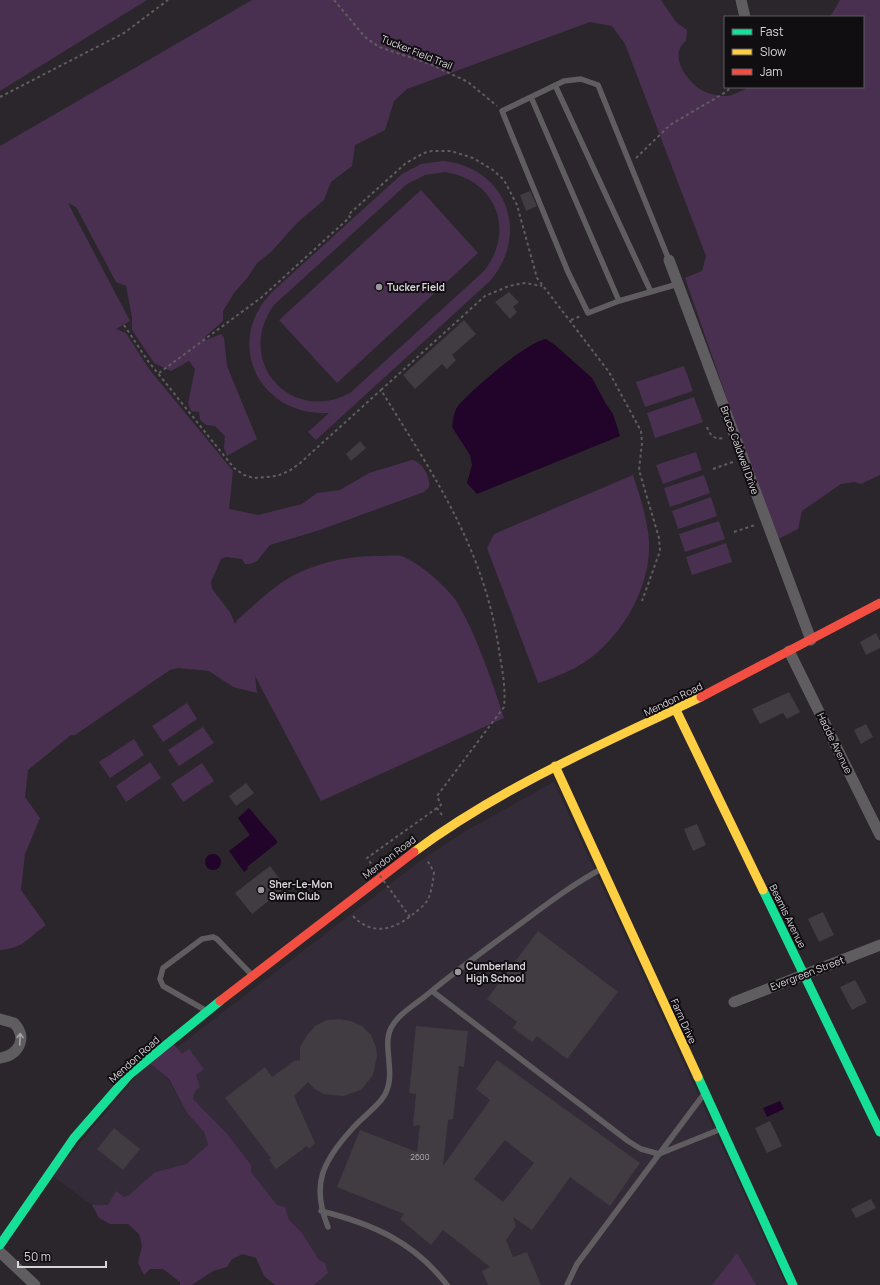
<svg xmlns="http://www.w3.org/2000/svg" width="880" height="1285" viewBox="0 0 880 1285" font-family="Manrope,sans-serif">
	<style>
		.built { fill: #342b38 }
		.green { fill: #493050; fill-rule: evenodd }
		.water { fill: #22032a }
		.building { fill: #403c41; fill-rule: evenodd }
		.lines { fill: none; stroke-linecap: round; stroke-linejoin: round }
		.path { stroke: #605d61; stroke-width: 2; stroke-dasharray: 3 3; stroke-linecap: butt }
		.lane { stroke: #605d60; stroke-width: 5.5 }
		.street { stroke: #605d60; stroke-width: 11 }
		.fast { stroke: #16e098; stroke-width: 9 }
		.slow { stroke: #ffcf43; stroke-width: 9 }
		.jam { stroke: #f24e42; stroke-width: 9 }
		.path-bridge { stroke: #605d61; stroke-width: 2; stroke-dasharray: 3 3; stroke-linecap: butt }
		.oneway { stroke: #a9a4a9 }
		.poi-dot { fill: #9c979d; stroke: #110e12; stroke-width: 1.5 }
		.labels { text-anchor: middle; stroke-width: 4; stroke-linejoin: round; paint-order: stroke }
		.number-label { font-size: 8px; fill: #b3aeb4 }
		.street-label { font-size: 10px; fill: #d9d4da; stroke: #110e12 }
		.poi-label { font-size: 10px; font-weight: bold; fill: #d9d4da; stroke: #110e12; text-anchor: start }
	</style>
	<rect width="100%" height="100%" fill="#2a262b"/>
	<path class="built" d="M554 782 786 1285H317L158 1062 423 859 466 831Z
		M148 1062 168 1079 187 1113 204 1132 208 1145 186 1164 155 1172 129 1195 108 1205H92L52 1176Z"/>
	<path class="green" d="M0 0H147L0 91Z
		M252 0H661L676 22 687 30 686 41C668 55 686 79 700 89 705 93 718 96 724 96 730 97 738 92 744 90L746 87H863V17H830L840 0H880V475L861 484 854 482 841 484 802 511 798 529 776 540 685 278 702 271 706 256 625 44 612 26 590 22 407 89 394 101 385 130 355 145 352 166 331 182 324 200 297 223 271 252 257 263 248 277 234 293 223 311V321L205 337 206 340 221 334 224 337 227 366 257 439 227 456 224 448 225 436 215 426 206 425 200 420 199 412 191 411 188 403 195 369 189 361 171 371 154 363 132 330V317L126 286 116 282 76 207 68 203 130 321 116 329 126 333 149 369 233 471 229 509 258 515 302 504 317 493 340 490 369 473 412 460C422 461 431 478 429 487L424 492 320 530 270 545 257 561 250 564H245L242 559 226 557 221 559 211 582 212 589 230 612 235 624 237 620C257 603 276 583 300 572 327 560 354 555 383 556 388 556 396 555 401 556 419 562 447 587 457 602 478 638 491 679 504 718L321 801 255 676 257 693 233 687 209 671 178 668 170 670 75 735H71L28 770 25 797 40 818 25 854 21 890 46 925C28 937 25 948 0 950V146Z
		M443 161C506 167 531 233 490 281L316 440 308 432 329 413C260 417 223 344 271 293L402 174 421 164ZM445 172C496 180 516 230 484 271L350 393C290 425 234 360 274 305L407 184 425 175Z
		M421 190 478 253 337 383 279 320Z
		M684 366 693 391 645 407 636 382Z
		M694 397 703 422 655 438 647 413Z
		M696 452 702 470 663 484 656 465Z
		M633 475C639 493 645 512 648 531 655 578 628 628 592 657 576 669 557 677 538 683L487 548 494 534Z
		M704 475 710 493 670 507 664 488Z
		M711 497 717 516 678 529 672 511Z
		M719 521 725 539 685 552 679 534Z
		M726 543 732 562 692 575 686 557Z
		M187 703 197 719 163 742 152 726Z
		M203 727 214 743 179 766 168 750Z
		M134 739 144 755 110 778 99 762Z
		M150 762 161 778 126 802 116 786Z
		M202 763 214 781 183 802 171 784Z
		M171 1041 182 1054 189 1049 204 1069 196 1075 200 1087 195 1091 193 1099 228 1135 251 1165V1172L277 1205 285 1207 289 1220 302 1233 319 1260 325 1263 328 1273 314 1285H275L264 1276 256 1258 243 1254 232 1259 227 1267 213 1271 192 1285H180V1282L163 1269H150L144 1275 138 1263 142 1246 139 1234 128 1224H110L99 1218 92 1205H108L116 1191 124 1197 129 1195 155 1172 186 1164 208 1145 204 1132 187 1113 169 1079 148 1062Z
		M737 1253 756 1285H712Z"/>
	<path class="water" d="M546 339 555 345 592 378 606 404 613 414 620 436 477 494 467 483 472 465 470 455 452 427C453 421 454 411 458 406 470 391 528 341 546 339Z
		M249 808 277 841V843L247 867 248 869 244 872 229 851 250 835 238 818Z
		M205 862a8 8 0 1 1 16 0a8 8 0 1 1-16 0Z
		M780 1101 784 1109 767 1117 763 1108Z"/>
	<path class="building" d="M530 191 537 206 526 211 520 195Z
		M509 292 519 302 513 307 517 312 510 319 495 302Z
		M464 320 476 334 452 355 456 360 447 369 442 364 415 389 403 375Z
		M360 441 366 448 351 461 346 454Z
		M876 633 880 641V648L866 655 860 642Z
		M789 692 800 712 787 719 783 713 760 724 752 709Z
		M866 724 873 737 861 744 854 730Z
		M246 783 254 793 236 806 229 796Z
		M697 824 706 845 693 851 684 829Z
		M270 866 286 887 252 914 235 893Z
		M823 912 834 935 819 942 808 919Z
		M538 931 618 992 567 1059 537 1036 532 1042 513 1028 517 1022 487 999Z
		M855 980 867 1002 852 1010 840 987Z
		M339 1019 351 1021 362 1026 371 1035 376 1047 377 1056 373 1075 361 1090 343 1096 324 1094 315 1089 308 1082 294 1096 315 1143 309 1149 307 1146 276 1169 269 1160 271 1158 225 1098 265 1067 272 1077 294 1061 300 1060V1047L307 1035 315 1026 327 1020Z
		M416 1026 468 1031 464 1067 459 1066 453 1119 448 1120 443 1166 490 1100 476 1089 497 1060 640 1163 610 1206 570 1177 532 1230 513 1217 516 1226 506 1240 513 1257 527 1252 541 1285H488L482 1271 490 1267 443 1230 431 1245 400 1219 404 1214 337 1187 360 1130 417 1152 420 1125 413 1126 416 1094 409 1093ZM505 1140 534 1163 503 1202 474 1179Z
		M770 1121 782 1146 767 1153 755 1128Z
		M114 1128 140 1149 123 1170 97 1149Z
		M871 1199 876 1208 856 1218 851 1209Z"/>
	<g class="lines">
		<path class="path" d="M334 0 365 37 379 47 430 64 468 82 497 106
			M0 97 124 33 168 0
			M636 158 670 125 726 92 731 87
			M571 320 581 316
			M124 325 148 361 234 468 244 475 254 478 277 476 289 471 299 464 381 390
			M159 373 262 297 350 217 348 215 406 163 424 153 432 151H451L473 158 493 170 504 180 517 205 537 278 609 372 641 431 642 443 639 470 659 538 660 551 642 601
			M707 427C710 435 714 440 724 438
			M713 469 733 462
			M734 532 755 525
			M442 815 437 808 441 805 437 796 504 707C506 687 502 669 499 650 484 548 434 476 381 390L485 296 509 286 525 283 542 286
			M353 916C372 936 393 930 412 915 418 910 426 905 429 897 432 889 433 881 434 872L427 860"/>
		<path class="lane" d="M555 85 651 292
			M531 97 619 301
			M669 260 598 85 581 79 564 81 502 111 568 272 588 313 619 301 678 284
			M432 991 628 1141 641 1149 659 1154 721 1129
			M205 1010 163 986 160 979 163 968 202 939 213 937 217 939 251 974
			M321 1211C373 1224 414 1242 447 1285
			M328 1227C311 1185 322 1162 352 1129 361 1119 373 1110 382 1099 399 1077 381 1048 391 1028 398 1014 416 1004 428 994 458 969 489 947 520 924 547 904 573 884 603 868
			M567 1285 577 1264 704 1094"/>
		<path class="street" d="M741 0 745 17
			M669 260 811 640
			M789 651 880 835
			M734 1002 880 945
			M0 1019 14 1023C28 1038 19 1055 0 1058
			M0 1252 35 1285"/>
		<path class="fast" d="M763 890 880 1132
			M698 1077 793 1285
			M0 1245 74 1138 129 1075 220 1001"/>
		<path class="slow" d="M676 710 763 890
			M555 766 698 1077
			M414 852C501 787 603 744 701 697"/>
		<path class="jam" d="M701 697 880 603
			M220 1001 414 852"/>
		<path class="path-bridge" d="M410 917 367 858 437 808"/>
	</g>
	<defs><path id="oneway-shaft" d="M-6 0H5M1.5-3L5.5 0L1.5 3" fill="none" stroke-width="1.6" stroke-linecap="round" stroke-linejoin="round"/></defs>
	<use class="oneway" href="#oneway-shaft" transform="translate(20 1039) rotate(-87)"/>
	<g class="poi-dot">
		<circle cx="379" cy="287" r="4"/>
		<circle cx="261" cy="890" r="4"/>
		<circle cx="458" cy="972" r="4"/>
	</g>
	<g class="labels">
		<g class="number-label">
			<text x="420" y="1160">2600</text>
		</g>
		<g class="street-label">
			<text transform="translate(417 52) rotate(22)" y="4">Tucker Field Trail</text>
			<text transform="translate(740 450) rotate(70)" y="4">Bruce Caldwell Drive</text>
			<text transform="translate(673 699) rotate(-26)" y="4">Mendon Road</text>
			<text transform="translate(835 743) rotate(64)" y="4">Hadde Avenue</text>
			<text transform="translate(389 857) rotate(-37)" y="4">Mendon Road</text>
			<text transform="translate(788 916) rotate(64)" y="4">Beamis Avenue</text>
			<text transform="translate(807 973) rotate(-21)" y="4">Evergreen Street</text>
			<text transform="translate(684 1021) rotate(66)" y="4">Farm Drive</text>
			<text transform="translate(134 1059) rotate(-42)" y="4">Mendon Road</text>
		</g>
		<g class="poi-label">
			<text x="387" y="291">Tucker Field</text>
			<text x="269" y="888">Sher-Le-Mon<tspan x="269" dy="12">Swim Club</tspan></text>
			<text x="466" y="970">Cumberland<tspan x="466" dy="12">High School</tspan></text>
		</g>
	</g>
	<rect x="724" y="16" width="140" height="72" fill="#110e12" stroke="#615d62"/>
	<rect x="732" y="29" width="20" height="6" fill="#16e098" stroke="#615d62"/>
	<text x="760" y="36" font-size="12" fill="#d9d4da">Fast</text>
	<rect x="732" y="49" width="20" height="6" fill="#ffcf43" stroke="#615d62"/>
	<text x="760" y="56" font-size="12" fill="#d9d4da">Slow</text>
	<rect x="732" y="69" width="20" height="6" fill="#f24e42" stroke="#615d62"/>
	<text x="760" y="76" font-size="12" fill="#d9d4da">Jam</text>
	<path d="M18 1261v6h88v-6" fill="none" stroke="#d9d4da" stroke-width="2"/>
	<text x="24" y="1261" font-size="12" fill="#d9d4da" stroke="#110e12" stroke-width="3" paint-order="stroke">50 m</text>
</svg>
